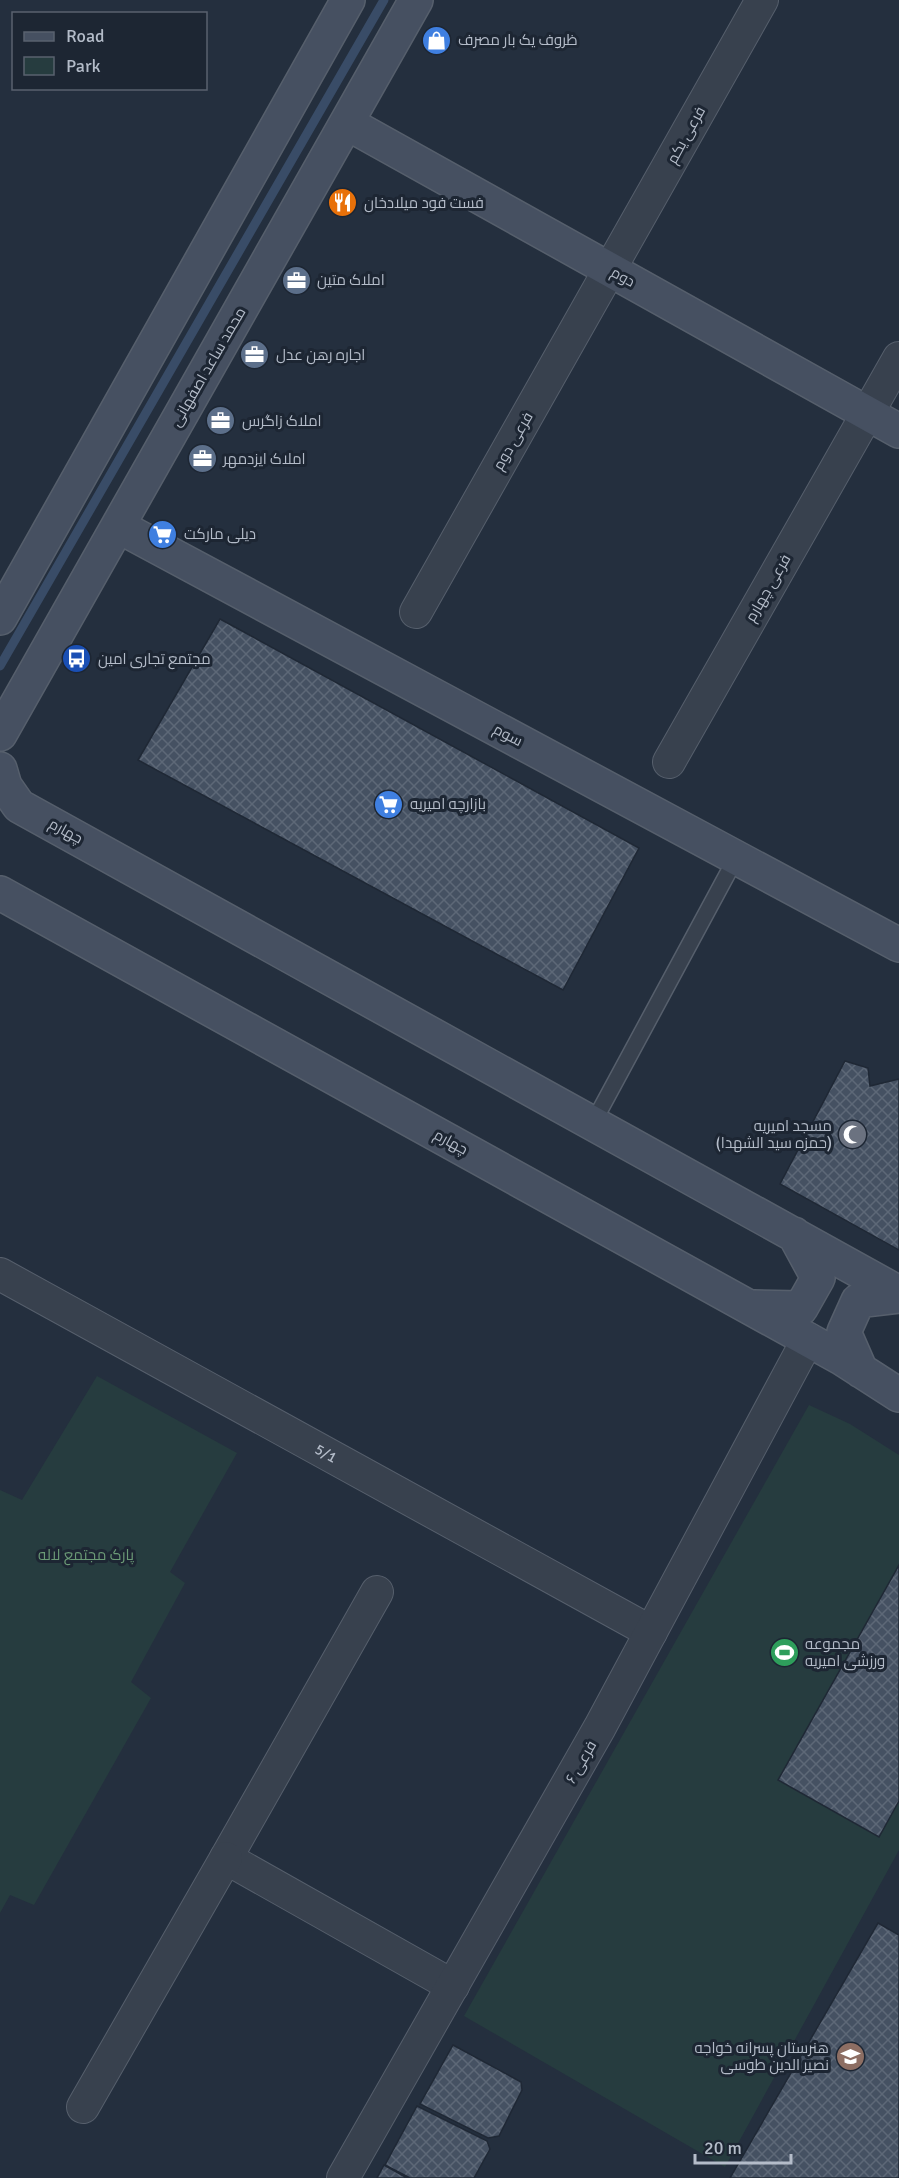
<svg xmlns="http://www.w3.org/2000/svg" width="899" height="2178" viewBox="0 0 899 2178" font-family="Signika,Cairo,sans-serif">
	<style>
		.park { fill: #263c3f }
		.lines { fill: none; stroke-linecap: round; stroke-linejoin: round }
		.stream { stroke: #394c67; stroke-width: 9 }
		.building { fill: url(#building-cross-hatch); stroke: #1f2835; stroke-width: 1.5 }
		.lane-casing { stroke: #565f6c; stroke-width: 18 }
		.street-casing { stroke: #565f6c; stroke-width: 34 }
		.secondary-casing { stroke: #565f6c; stroke-width: 36 }
		.lane { stroke: #38414e; stroke-width: 15 }
		.street { stroke: #38414e; stroke-width: 32 }
		.secondary { stroke: #465061; stroke-width: 33 }
		.labels { text-anchor: middle; stroke-width: 6; stroke-linejoin: round; paint-order: stroke }
		.poi-label { font-size: 15px; fill: #b4bcc9; stroke: #1d2633; text-anchor: start }
		.street-label { font-size: 15px; fill: #b4bcc9; stroke: #1d2633 }
		.park-label { font-size: 15px; fill: #6b9a76; stroke: #1d2633 }
	</style>
	<defs>
		<pattern id="building-cross-hatch" width="8" height="8" patternUnits="userSpaceOnUse" patternTransform="scale(1.5)"><rect width="8" height="8" fill="#455162"/><path d="M0 0l8 8M0 8l8-8" fill="none" stroke="#5d6877"/></pattern>
	</defs>
	<rect width="100%" height="100%" fill="#242f3e"/>
	<path class="park" d="M97 1376 237 1453 170 1572 185 1583 131 1682 151 1698 34 1905 10 1895 0 1913V1490L22 1500Z
		M809 1405 850 1424 899 1455V1850L725 2167 464 2016Z"/>
	<g class="lines">
		<path class="stream" d="M0 666 384 0"/>
	</g>
	<path class="building" d="M220 619 639 848 563 990 138 760Z
		M845 1061 868 1068 870 1086 899 1079V1250L780 1184Z
		M899 1565V1801L879 1837 778 1780Z
		M878 1923 899 1935V2178H730Z
		M453 2045 521 2082 522 2090 499 2136 488 2138 420 2104Z
		M417 2106 487 2141 490 2149 474 2178H410L385 2165Z
		M384 2165 407 2178H377Z"/>
	<g class="lines">
		<defs>
			<path id="lane" d="M593 1123 736 858"/>
			<g id="street">
				<path d="M416 612 762 0"/>
				<path d="M669 762 899 358"/>
				<path id="s1" d="M0 1274 651 1632"/>
				<path d="M377 1592 226 1858 453 1986"/>
				<path d="M83 2107 226 1858"/>
				<path d="M343 2178 600 1727 808 1339"/>
			</g>
			<path id="secondary" d="M347 123 899 431
				M118 526 899 945
				M0 618 348 0
				M0 734 416 0
				M0 769 5 786 19 806 899 1293
				M0 893 843 1359 899 1395
				M754 1307 801 1308 818 1278 794 1234
				M861 1371 844 1332 858 1301 899 1296"/>
		</defs>
		<use href="#lane" class="lane-casing"/>
		<use href="#street" class="street-casing"/>
		<use href="#secondary" class="secondary-casing"/>
		<use href="#lane" class="lane"/>
		<use href="#street" class="street"/>
		<use href="#secondary" class="secondary"/>
	</g>
	<defs>
		<symbol id="shop-disc" viewBox="-11 -11 22 22"><circle r="9.5" fill="#3f7fe0" stroke="#1d2633"/><path d="M-5-2.5h2.3a2.7 3.5 0 0 1 5.4 0H5L5.5 6h-11ZM-1.5-2.5h3a1.5 2.3 0 0 0-3 0Z" fill="#fff"/></symbol>
		<symbol id="restaurant-disc" viewBox="-11 -11 22 22"><circle r="9.5" fill="#e8710a" stroke="#1d2633"/><path d="M-5-6h1v4h1v-4h1v4h1v-4h1v5L-1.5 .5V6h-2V.5L-5-1ZM5-6V6H3V1.5H1.5Q1.5-4 5-6Z" fill="#fff"/></symbol>
		<symbol id="office-disc" viewBox="-11 -11 22 22"><circle r="9.5" fill="#5c6f8a" stroke="#1d2633"/><path d="M-6-3h4V-5.5h4V-3h4V5H-6ZM-1-4.5V-3h2v-1.5ZM-6 0V1H6V0Z" fill="#fff"/></symbol>
		<symbol id="supermarket-disc" viewBox="-11 -11 22 22"><circle r="9.5" fill="#3f7fe0" stroke="#1d2633"/><path d="M-6-5.5h2.5l.6 2H6L4.5 2H-2.5L-4.4-4H-6ZM-1.5 3.2a1.3 1.3 0 1 0 .1 0ZM3 3.2a1.3 1.3 0 1 0 .1 0Z" fill="#fff"/></symbol>
		<symbol id="bus-disc" viewBox="-11 -11 22 22"><circle r="9.5" fill="#1a4fb4" stroke="#1d2633"/><path d="M-5-6H5V4H4V6H2V4H-2V6H-4V4H-5ZM-3.5-4V0h7V-4ZM-3.5 1.2v1.5H-2V1.2ZM2 1.2v1.5H3.5V1.2Z" fill="#fff"/></symbol>
		<symbol id="mosque-disc" viewBox="-11 -11 22 22"><circle r="9.5" fill="#6b7280" stroke="#1d2633"/><path d="M3.5-4.9A6 6 0 1 0 3.5 4.9A5 5 0 1 1 3.5-4.9Z" fill="#fff"/></symbol>
		<symbol id="stadium-disc" viewBox="-11 -11 22 22"><circle r="9.5" fill="#2e9e5b" stroke="#1d2633"/><path d="M0-5a6.5 5 0 1 0 0 10a6.5 5 0 1 0 0-10ZM-3.5-1.8h7v3.6h-7Z" fill="#fff"/></symbol>
		<symbol id="school-disc" viewBox="-11 -11 22 22"><circle r="9.5" fill="#8d6e63" stroke="#1d2633"/><path d="M0-5L7-2L0 1L-7-2ZM-4 1L0 2.5L4 1V4Q0 6-4 4Z" fill="#fff"/></symbol>
	</defs>
	<g fill-rule="evenodd">
		<use href="#shop-disc" x="420" y="24" width="33" height="33"/>
		<use href="#restaurant-disc" x="326" y="186" width="33" height="33"/>
		<use href="#office-disc" x="280" y="264" width="33" height="33"/>
		<use href="#office-disc" x="238" y="338" width="33" height="33"/>
		<use href="#office-disc" x="204" y="404" width="33" height="33"/>
		<use href="#office-disc" x="186" y="442" width="33" height="33"/>
		<use href="#supermarket-disc" x="146" y="518" width="33" height="33"/>
		<use href="#bus-disc" x="60" y="642" width="33" height="33"/>
		<use href="#supermarket-disc" x="372" y="788" width="33" height="33"/>
		<use href="#mosque-disc" x="836" y="1118" width="33" height="33"/>
		<use href="#stadium-disc" x="768" y="1636" width="33" height="33"/>
		<use href="#school-disc" x="834" y="2040" width="33" height="33"/>
	</g>
	<g class="labels">
		<g class="poi-label">
			<text x="458" y="45">ظروف یک بار مصرف</text>
			<text x="364" y="208">فست فود میلادخان</text>
			<text x="317" y="285">املاک متین</text>
			<text x="276" y="360">اجاره رهن عدل</text>
			<text x="242" y="426">املاک زاگرس</text>
			<text x="223" y="464">املاک ایزدمهر</text>
			<text x="184" y="539">دیلی مارکت</text>
			<text x="98" y="664">مجتمع تجاری امین</text>
			<text x="410" y="809">بازارچه امیریه</text>
			<text x="832" y="1131" text-anchor="end">مسجد امیریه<tspan x="832" dy="17">(حمزه سید الشهدا)</tspan></text>
			<text x="805" y="1649">مجموعه<tspan x="805" dy="17">ورزشی امیریه</tspan></text>
			<text x="829" y="2053" text-anchor="end">هنرستان پسرانه خواجه<tspan x="829" dy="17">نصیر الدین طوسی</tspan></text>
		</g>
		<g class="street-label">
			<text transform="translate(686 135) rotate(-61)" y="5">فرعی یکم</text>
			<text transform="translate(623 277) rotate(29)" y="5">دوم</text>
			<text transform="translate(208 367) rotate(-60)" y="5">محمد ساعد اصفهانی</text>
			<text transform="translate(513 441) rotate(-60)" y="5">فرعی دوم</text>
			<text transform="translate(768 588) rotate(-60)" y="5">فرعی چهارم</text>
			<text transform="translate(508 735) rotate(28)" y="5">سوم</text>
			<text transform="translate(66 831) rotate(29)" y="5">چهارم</text>
			<text transform="translate(451 1142) rotate(29)" y="5">چهارم</text>
			<text dy="5" stroke="none"><textPath href="#s1" startOffset="372">5/1</textPath></text>
			<text transform="translate(581 1762) rotate(-60)" y="5">فرعی ۶</text>
		</g>
		<g class="park-label">
			<text x="86" y="1560">پارک مجتمع لاله</text>
		</g>
	</g>
	<rect x="12" y="12" width="195" height="78" fill="#1d2633" stroke="#59626f" stroke-width="1.5"/>
	<rect x="24" y="32" width="30" height="9" fill="#465061" stroke="#59626f" stroke-width="1.5"/>
	<text x="66" y="42" font-size="18" fill="#b4bcc9">Road</text>
	<rect x="24" y="57" width="30" height="18" fill="#263c3f" stroke="#59626f" stroke-width="1.5"/>
	<text x="66" y="72" font-size="18" fill="#b4bcc9">Park</text>
	<path d="M695 2154v9h96v-9" fill="none" stroke="#b4bcc9" stroke-width="3"/>
	<text x="704" y="2154" font-size="18" fill="#b4bcc9" stroke="#1d2633" stroke-width="4.5" paint-order="stroke">20 m</text>
</svg>
